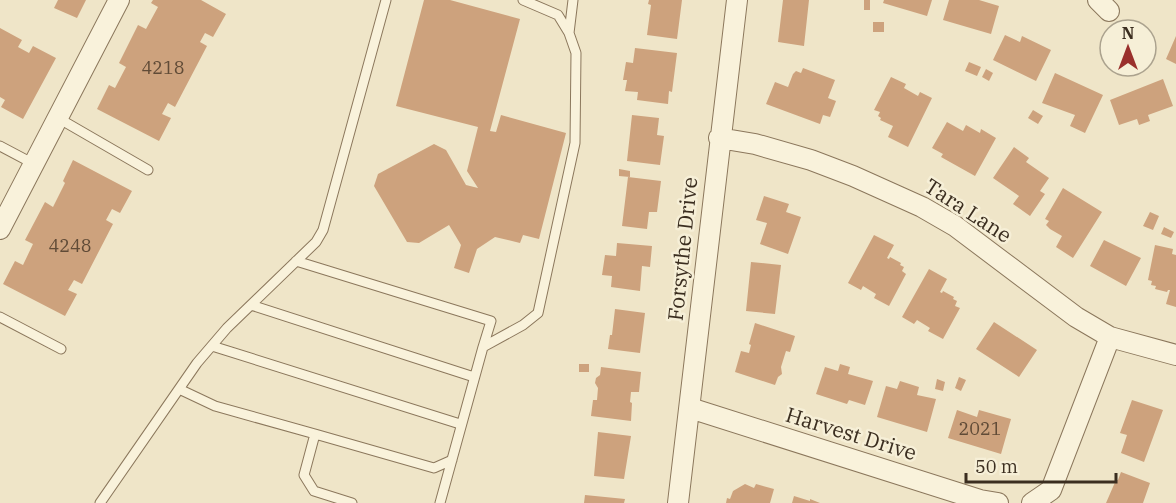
<svg xmlns="http://www.w3.org/2000/svg" width="1176" height="503" viewBox="0 0 1176 503" font-family="'IBM Plex Serif',serif">
	<style>
		.building { fill: #cda27d }
		.lines { fill: none; stroke-linecap: round; stroke-linejoin: round }
		.lane-casing { stroke: #8b775c; stroke-width: 11 }
		.street-casing { stroke: #8b775c; stroke-width: 22 }
		.lane { stroke: #f9f2db; stroke-width: 9 }
		.street { stroke: #f9f2db; stroke-width: 20 }
		.labels { text-anchor: middle; stroke-width: 5; stroke-linejoin: round; paint-order: stroke }
		.number-label { font-size: 18px; fill: #604b37 }
		.street-label { font-size: 21px; fill: #3b2e20; stroke: #f6efd7 }
	</style>
	<rect width="100%" height="100%" fill="#efe5c8"/>
	<path class="building" d="M58 0H86L77 18 54 8Z
		M153 0H201L226 14 213 37 205 33 200 42 207 46 175 107 168 103 162 114 171 118 159 141 97 109 109 85 115 88 126 67 119 63 138 25 146 29 158 7 151 3Z
		M424 0H450L520 19 490 131 496 132 501 115 566 133 539 239 523 235 520 243 495 237 477 249 469 273 454 268 461 245 449 225 419 243 407 242 374 186 378 174 434 144 446 150 466 185 478 188 467 171 478 127 396 106Z
		M649 0H682L677 39 647 35 651 5 648 4Z
		M783 0H809L804 46 778 42Z
		M864 0H870V10H864Z
		M884 0H932L927 16 883 3Z
		M949 0H979L999 6 991 34 943 20Z
		M873 22H884V32H873Z
		M0 28 22 40 18 47 29 53 33 46 56 58 23 119 1 107 5 100 0 97Z
		M1005 35 1020 42 1022 36 1051 50 1036 81 993 60Z
		M1176 36V64L1166 59Z
		M635 48 677 53 672 92 669 91 668 104 637 100 638 92 625 91 627 80H623L626 62 633 63Z
		M969 62 981 67 977 76 965 71Z
		M803 68 835 80 828 98 836 101 830 117 823 115 820 124 766 104 775 82 788 87 793 74 796 71 801 73Z
		M986 69 993 73 989 81 982 77Z
		M1055 73 1103 95 1085 133 1070 126 1075 115 1042 103Z
		M891 77 906 84 904 88 918 96 920 92 932 98 908 147 888 137 893 126 880 120 881 118 878 116 880 112 874 110Z
		M1163 79 1173 106 1148 115 1150 121 1139 125 1137 119 1119 125 1110 100Z
		M1033 110 1043 116 1038 124 1028 118Z
		M632 115 659 118 657 135 664 136 660 165 627 161Z
		M947 122 963 131 966 125 980 133 981 129 996 138 975 176 941 157 943 154 932 148Z
		M1014 147 1029 158 1026 162 1049 178 1040 191 1045 194 1030 216 1013 204 1019 196 993 178Z
		M73 160 132 191 120 213 112 209 106 220 113 224 82 284 74 280 68 290 77 294 65 316 3 284 15 261 23 265 33 244 25 240 45 202 53 207 65 183 63 181Z
		M619 169 630 171V177L619 176Z
		M628 177 661 181 657 212H649L647 229 622 226Z
		M1063 188 1102 212 1073 258 1056 247 1062 236 1050 229 1046 225 1049 221 1045 219Z
		M764 196 789 204 786 212 801 217 788 254 760 244 767 223 756 220Z
		M1150 212 1159 216 1153 230 1143 226Z
		M1164 227 1174 232 1171 238 1161 234Z
		M874 235 894 245 887 258 889 259 890 257 901 263 900 265 904 267 902 271 906 274 889 306 874 298 876 294 863 286 861 290 848 283Z
		M1104 240 1141 258 1126 286 1090 266Z
		M617 243 652 246 650 267 642 266 640 291 611 287 612 276 602 275 605 255 616 256Z
		M1155 245 1173 249 1172 254 1176 255V307L1166 304 1170 290H1168L1167 292 1155 289 1156 286 1151 285 1152 281 1148 280Z
		M751 262 781 265 775 314 746 311Z
		M929 269 947 279 940 292 942 293 943 291 954 297 953 299 957 301 955 306 960 308 943 339 928 331 930 328 917 320 914 324 902 317Z
		M615 309 645 313 640 353 608 349 610 335H612Z
		M994 322 1037 350 1019 377 976 349Z
		M755 323 795 336 790 352 786 351 781 367 782 374 778 377 775 385 735 372 741 351 749 353 751 345 749 344Z
		M579 364H589V372H579Z
		M840 364 850 367 848 374 873 381 865 405 849 400 847 404 816 394 825 367 838 371Z
		M601 367 641 372 639 392H631L630 402 632 403 631 421 591 416 593 400H597L598 388 595 383 596 378 600 375Z
		M959 377 966 380 961 391 955 388Z
		M937 379 945 382 943 391 935 389Z
		M900 381 919 387 917 395 936 399 927 432 877 417 886 386 897 389Z
		M1132 400 1163 410 1144 462 1121 453 1127 435 1120 433Z
		M957 410 977 417 979 410 1011 419 1001 454 948 438Z
		M598 432 631 436 624 479 594 476Z
		M1121 472 1150 483 1143 503H1106L1116 480H1118Z
		M745 484 754 488 756 484 774 489 770 503H726L727 498 730 499 733 491Z
		M585 495 625 499 624 503H584Z
		M794 496 810 501V499L820 503H792Z"/>
	<g class="lines">
		<defs>
			<path id="lane" d="M523 0 558 15 569 33
				M58 118 148 170
				M0 146 34 164
				M296 261 491 321 483 347
				M251 305 474 377
				M0 317 61 349
				M212 346 460 424
				M179 389 215 406 315 434 304 475 314 491 352 503
				M315 434 434 468 452 460
				M100 503 197 363 227 328 316 242 323 230 386 0
				M440 503 483 347 523 325 538 313 575 143 576 53 569 33 573 0"/>
			<path id="street" d="M1098 0 1109 11
				M719 138 755 144 811 160 853 176 922 207 955 226 1076 317 1110 337 1176 355
				M0 229 119 0
				M690 408 980 500 998 503
				M678 503 737 0
				M1032 503 1051 490 1110 337"/>
		</defs>
		<use href="#lane" class="lane-casing"/>
		<use href="#street" class="street-casing"/>
		<use href="#lane" class="lane"/>
		<use href="#street" class="street"/>
	</g>
	<g class="labels">
		<g class="number-label">
			<text x="163" y="74">4218</text>
			<text x="70" y="252">4248</text>
			<text x="980" y="435">2021</text>
		</g>
		<g class="street-label">
			<text transform="translate(968 211) rotate(33)" y="7">Tara Lane</text>
			<text transform="translate(683 249) rotate(-84)" y="7">Forsythe Drive</text>
			<text transform="translate(851 434) rotate(17)" y="7">Harvest Drive</text>
		</g>
	</g>
	<g transform="translate(1128 48)"><circle r="28" fill="#f6efd7" stroke="#aba28e" stroke-width="1.5"/>
	<path d="M0-4.5L10 22L0 15L-10 22Z" fill="#9a302c"/>
	<text y="-9" font-size="16" font-weight="bold" text-anchor="middle" fill="#3b2e20">N</text>
	</g>
	<path d="M966 473v9h150v-9" fill="none" stroke="#3b2e20" stroke-width="3"/>
	<text x="975" y="473" font-size="18" fill="#3b2e20" stroke="#f6efd7" stroke-width="4.5" paint-order="stroke">50 m</text>
</svg>
